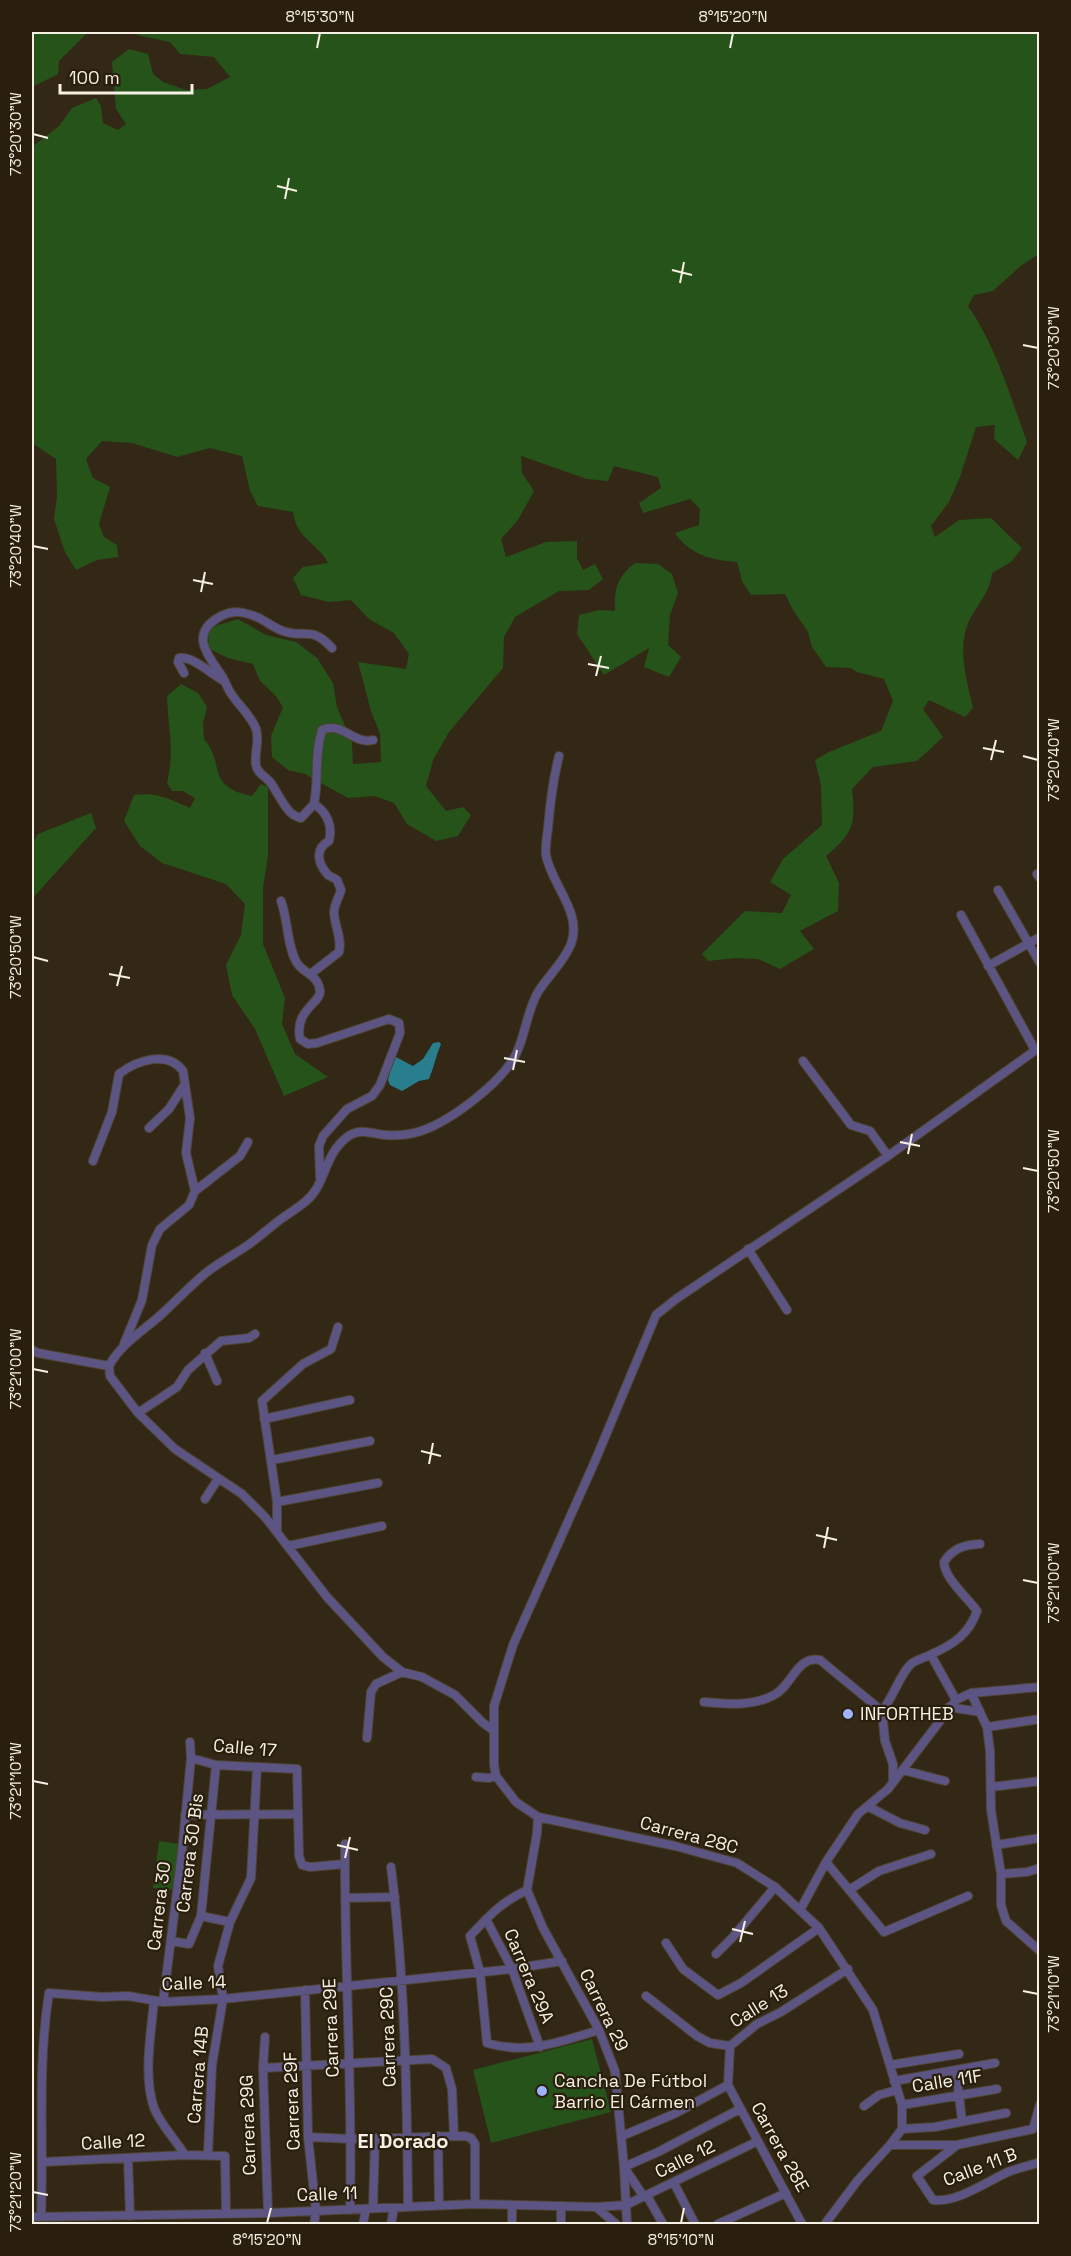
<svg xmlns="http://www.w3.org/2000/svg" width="1071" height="2256" viewBox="0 0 1071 2256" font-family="'Space Grotesk',sans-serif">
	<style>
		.green { fill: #25531a }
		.water { fill: #297e8d }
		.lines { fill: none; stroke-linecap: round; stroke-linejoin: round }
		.street-casing { stroke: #4e4432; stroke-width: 10 }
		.street { stroke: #5c5583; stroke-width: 8 }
		.ticks { fill: none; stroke: #f7f0e4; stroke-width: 2 }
		.poi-dot { fill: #9eb3fd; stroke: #291f0c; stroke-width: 2 }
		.labels { text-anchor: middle; stroke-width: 4.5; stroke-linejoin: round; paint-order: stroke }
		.poi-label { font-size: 18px; fill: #f7f0e4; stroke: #291f0c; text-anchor: start }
		.street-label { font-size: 18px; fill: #f7f0e4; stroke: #291f0c }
		.neighbourhood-label { font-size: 20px; font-weight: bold; fill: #f7f0e4; stroke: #291f0c }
		.neatline { fill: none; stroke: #f7f0e4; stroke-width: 2 }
		.ticks-label { font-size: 15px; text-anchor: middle; fill: #f7f0e4 }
	</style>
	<rect width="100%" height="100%" fill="#332815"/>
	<path class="green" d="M32 32H88L59 61 58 74 32 87Z
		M136 32H1039V254L1022 265 993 291 974 295 968 306C996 346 1010 396 1027 442L1018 460 994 439 995 425 976 427 960 477 949 502 931 526 935 537 959 520 991 518 1022 548 1011 562 992 573C990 592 979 602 970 619 956 647 967 681 973 708L965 717 929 700 923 709 943 737 917 761 873 767 852 789C856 825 853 833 826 856L839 883 838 911 800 931 814 949 780 969 758 959 736 958 708 961 702 954 745 911 782 913 791 895 770 882 783 859 822 825 821 786 815 760 829 752 881 731 893 701 884 679 857 672 851 668 826 667 812 647 808 632 793 610 785 594 751 595 742 581 737 562C711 560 690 555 675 533L699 525 700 509 690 499 643 513 639 503 661 488 658 477 614 466 608 481 587 479 521 456 522 473 534 491 518 520 501 539 506 557 546 542 577 541V558L583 570 595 564 603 579 589 590 559 591 515 617 504 637 503 668 449 732 433 760 426 786 446 811 463 807 471 815 458 836 436 841 407 824 394 803 375 796 348 798 305 774 288 770 272 757 271 736 283 707 275 695 260 681 253 664 228 658 208 648 209 628 238 619 266 635 296 642 317 658 333 683 337 707 352 742 353 764 381 762 380 734 371 711 358 662 406 669 409 654 394 633 369 619 351 600 329 602 301 595 293 578 303 567 328 563C321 548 304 541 297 526 295 522 294 516 293 512L258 506 250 491 242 456 210 448 177 457 132 443 102 441 86 459 93 478 110 487 99 524 104 537 117 545 118 557 97 560 76 570 65 552 54 519 57 497 56 459 32 443V147L59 126 72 108 96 98 101 106 103 123 118 130 126 124 116 109 112 62 129 49 148 54 153 74 163 82 186 90 207 89 230 77 214 57 180 54 170 42 137 35Z
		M635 563 658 564 672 574 678 593 670 615 668 645 681 657 669 677 644 667 649 648 604 675 577 634 579 615 599 610 615 611C614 589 617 577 635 563Z
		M181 684 198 693 207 707 203 723 204 739C226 764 204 786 252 796L261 784 268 787V856L263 887V944L285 998 282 1024 295 1054 328 1077 284 1096 255 1029 232 995 226 965 241 935 245 904 226 884 162 863 140 846 124 821 134 795C156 792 170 799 190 808L195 798 183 791H172L167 783C175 749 168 729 167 696Z
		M91 813 96 828 32 899V844L38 834Z
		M159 1841 180 1844 174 1890 153 1888Z
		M592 2039 611 2112 491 2143 473 2070Z"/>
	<path class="water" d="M439 1042 441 1044C436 1055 434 1067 429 1079L419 1081 402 1091 390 1085 388 1080 394 1056 413 1066 423 1059 433 1043Z"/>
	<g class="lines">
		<defs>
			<path id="street" d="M184 673 178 662 179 658C193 656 211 674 224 681
				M314 804 301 818C296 817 294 816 290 812 282 804 277 791 270 782 265 776 257 773 256 765 254 753 260 740 256 729 251 715 238 705 230 692 227 687 225 681 222 676 209 657 190 636 216 619 231 609 243 611 259 618 267 622 274 628 283 631 305 639 311 625 332 648
				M1037 874 1040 878
				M998 890 1040 963
				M281 901C288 919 287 947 297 963 304 974 318 974 320 991 321 1003 294 1010 300 1039L308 1044 317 1043 389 1019 399 1023 400 1033 380 1085 372 1096 347 1109 323 1136 319 1146 320 1177
				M961 915 1035 1050
				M988 966 1040 937
				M312 973 339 952C342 938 335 927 334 913 334 904 339 898 341 890 340 888 338 882 337 880 335 878 331 877 328 875 318 864 314 849 329 841 333 826 327 812 314 804 319 779 314 755 322 730 342 721 354 745 373 740
				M803 1061 851 1125 870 1131 888 1156
				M149 1128 169 1109 185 1084
				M93 1161 112 1112 119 1074C137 1060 168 1050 183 1071L190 1118 186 1153 195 1191 189 1205 160 1229 152 1245 142 1300 124 1344
				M195 1191 240 1156 248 1142
				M748 1249 787 1310
				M32 1350 38 1353 109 1366
				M205 1353 217 1381
				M138 1413 177 1387 188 1370 221 1341 249 1338 255 1334
				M264 1419 350 1400
				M272 1460 370 1441
				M205 1499 218 1479
				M277 1502 378 1483
				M277 1531V1502L262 1401 303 1364 331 1349 338 1327
				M288 1546 382 1526
				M931 1655 956 1700
				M971 1693 987 1727 990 1751 991 1810 1001 1874V1905L1006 1921 1040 1951
				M704 1702C729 1704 751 1707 774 1695 792 1686 797 1655 820 1660L882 1711 885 1741 893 1764V1779
				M949 1707 980 1712
				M882 1711C893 1698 900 1674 911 1664 917 1659 925 1658 932 1654 954 1644 969 1634 977 1611 968 1598 944 1578 944 1562 953 1548 964 1545 980 1544
				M987 1727 1040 1719
				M494 1731 482 1722 455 1695 422 1677 402 1672 383 1657 327 1597 265 1517 242 1494 175 1449 138 1413 110 1376 109 1366C121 1343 145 1330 164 1312 178 1299 191 1285 207 1272 220 1262 235 1254 248 1245 258 1238 267 1230 277 1222 286 1215 297 1209 306 1201 327 1184 323 1153 350 1135 362 1128 373 1134 385 1135 398 1136 409 1135 421 1131 451 1121 504 1081 517 1052 526 1032 527 1011 538 992 548 976 564 962 571 944 583 913 551 884 546 855 545 846 547 837 548 828 550 804 553 780 559 756
				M367 1738 371 1692 376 1684 402 1672
				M191 1758 216 1765 297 1769 299 1856 302 1865 310 1867 345 1864
				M903 1770 945 1781
				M476 1777 489 1778 496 1776
				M991 1787 1040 1781
				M869 1807 900 1823 925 1830
				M185 1815 298 1814
				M538 1817 537 1833 527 1890 543 1928 599 2030 615 2071 624 2167 627 2224
				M345 1844C344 1966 353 2088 350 2210
				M996 1845 1040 1838
				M826 1862 884 1932 968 1896
				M391 1867C405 1980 407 2093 408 2207
				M1001 1874 1027 1872 1040 1868
				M527 1890C500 1903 491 1914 470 1936L480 1972 487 2043C528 2055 559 2042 599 2030
				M849 1890 879 1871 931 1854
				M345 1898 395 1897
				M800 1910 826 1862 858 1814 888 1789 956 1700 971 1693 1040 1687
				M201 1916 230 1922
				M486 1919 512 1969 540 2047
				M171 1941 189 1944 201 1916 216 1765
				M666 1943 683 1969 718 1995 741 1983 819 1928
				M716 1954 733 1937 775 1887
				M305 1990 308 2137 316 2211 314 2224
				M646 1996 697 2036 710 2043 730 2046
				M154 2001C151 2033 143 2077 154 2108 161 2125 175 2139 185 2155
				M163 2002 182 1852 191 1758 190 1742
				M265 2037 263 2068 268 2213
				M890 2065 959 2054
				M263 2068 432 2059 446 2068 452 2089 454 2136
				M956 2070 962 2121
				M894 2081 995 2063
				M902 2105 997 2089
				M864 2106 879 2095 897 2090
				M902 2129 935 2127 1006 2113
				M438 2136 439 2205
				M622 2136 674 2114 728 2085
				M308 2137 352 2139 465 2136 471 2138 475 2144V2204
				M890 2145H957L1033 2129 1040 2104
				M957 2145 917 2176 933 2200C957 2203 986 2182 1008 2172 1018 2168 1029 2166 1040 2162
				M208 2154 212 2065 223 1999 218 1966 230 1922 251 1878 257 1767
				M128 2158 130 2216
				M43 2162 185 2155 225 2156 226 2213
				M674 2183 695 2224
				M647 2196 663 2224
				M644 2197 624 2167 658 2152 740 2109
				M512 2205V2224
				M561 2206V2224
				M596 2207 626 2205 758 2141
				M373 2208 375 2139
				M32 2217 268 2213 475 2204 596 2207 616 2224
				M41 2217C44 2142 37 2067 49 1993L102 1997 128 1996 163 2002 223 1999 512 1969 562 1961
				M363 2224 366 2209
				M391 2224 394 2208
				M718 2224 786 2193
				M802 2224 728 2085 730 2046 757 2024 781 2012 848 1969
				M825 2224 858 2180 890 2145 902 2129V2105L873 2010 819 1928 775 1887 737 1863 675 1846 538 1817 516 1802 496 1776 494 1765V1706L513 1645 595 1461 656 1315 676 1299 888 1156 1040 1047"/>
		</defs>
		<use href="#street" class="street-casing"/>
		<use href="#street" class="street"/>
	</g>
	<path class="ticks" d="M317 48 320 33M730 48 733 33M33 134 48 138M277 186 297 191M285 199 289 178M672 270 692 275M680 283 684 262M1023 345 1038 348M33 546 48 549M193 580 213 584M201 592 205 572M588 664 609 668M596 676 601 656M983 748 1004 752M1023 756 1038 760M991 760 996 740M33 957 48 961M109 974 130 978M117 986 122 966M504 1058 525 1062M513 1070 517 1050M900 1142 920 1146M908 1154 912 1134M1023 1168 1038 1171M33 1369 48 1372M421 1451 441 1456M429 1464 433 1443M816 1535 837 1540M824 1548 828 1527M1023 1580 1038 1583M33 1781 48 1784M337 1845 358 1850M345 1858 350 1837M732 1929 753 1934M740 1942 745 1921M1023 1991 1038 1994M33 2192 48 2195M267 2223 271 2208M681 2223 684 2208"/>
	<g class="poi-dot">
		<circle cx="848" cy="1714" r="6"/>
		<circle cx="542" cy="2091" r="6"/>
	</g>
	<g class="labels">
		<g class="poi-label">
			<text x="860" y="1720">INFORTHEB</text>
			<text x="554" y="2087">Cancha De Fútbol<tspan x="554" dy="21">Barrio El Cármen</tspan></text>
		</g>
		<g class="street-label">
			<text transform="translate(245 1748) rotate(5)" y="6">Calle 17</text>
			<text transform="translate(689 1835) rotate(15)" y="6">Carrera 28C</text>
			<text transform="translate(190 1853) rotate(-83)" y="6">Carrera 30 Bis</text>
			<text transform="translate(159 1906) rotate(-83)" y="6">Carrera 30</text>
			<text transform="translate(529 1976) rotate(67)" y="6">Carrera 29A</text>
			<text transform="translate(194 1983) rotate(-2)" y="6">Calle 14</text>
			<text transform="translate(759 2006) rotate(-32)" y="6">Calle 13</text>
			<text transform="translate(604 2010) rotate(64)" y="6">Carrera 29</text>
			<text transform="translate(331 2028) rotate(-92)" y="6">Carrera 29E</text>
			<text transform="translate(388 2037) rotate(-92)" y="6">Carrera 29C</text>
			<text transform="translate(198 2075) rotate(-85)" y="6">Carrera 14B</text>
			<text transform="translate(947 2081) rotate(-9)" y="6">Calle 11F</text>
			<text transform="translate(292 2101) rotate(-92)" y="6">Carrera 29F</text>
			<text transform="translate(248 2125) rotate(-92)" y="6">Carrera 29G</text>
			<text transform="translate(113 2142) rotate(-3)" y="6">Calle 12</text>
			<text transform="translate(780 2147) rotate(61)" y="6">Carrera 28E</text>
			<text transform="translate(685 2159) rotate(-26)" y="6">Calle 12</text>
			<text transform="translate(980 2167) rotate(-21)" y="6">Calle 11 B</text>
			<text transform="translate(327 2194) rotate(-2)" y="6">Calle 11</text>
		</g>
		<g class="neighbourhood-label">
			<text x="403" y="2148">El Dorado</text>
		</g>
	</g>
	<rect width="1071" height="2256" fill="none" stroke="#291f0c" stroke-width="66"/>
	<path d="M60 84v9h132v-9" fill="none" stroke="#f7f0e4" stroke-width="3"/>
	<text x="69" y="84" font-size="18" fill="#f7f0e4" stroke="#291f0c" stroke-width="4.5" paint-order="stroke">100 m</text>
	<rect x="33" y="33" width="1005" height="2190" class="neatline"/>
	<g class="ticks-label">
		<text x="320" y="22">8°15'30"N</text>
		<text x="733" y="22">8°15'20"N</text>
		<text transform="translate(16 134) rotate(-90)" y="5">73°20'30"W</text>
		<text transform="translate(1054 348) rotate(-90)" y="5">73°20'30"W</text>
		<text transform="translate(16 546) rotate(-90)" y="5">73°20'40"W</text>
		<text transform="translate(1054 760) rotate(-90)" y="5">73°20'40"W</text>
		<text transform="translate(16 957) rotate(-90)" y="5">73°20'50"W</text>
		<text transform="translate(1054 1171) rotate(-90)" y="5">73°20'50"W</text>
		<text transform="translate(16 1369) rotate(-90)" y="5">73°21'00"W</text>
		<text transform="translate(1054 1583) rotate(-90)" y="5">73°21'00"W</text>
		<text transform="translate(16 1781) rotate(-90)" y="5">73°21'10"W</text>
		<text transform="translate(1054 1994) rotate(-90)" y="5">73°21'10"W</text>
		<text transform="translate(16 2192) rotate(-90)" y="5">73°21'20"W</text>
		<text x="267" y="2245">8°15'20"N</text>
		<text x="681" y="2245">8°15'10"N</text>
	</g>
</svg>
